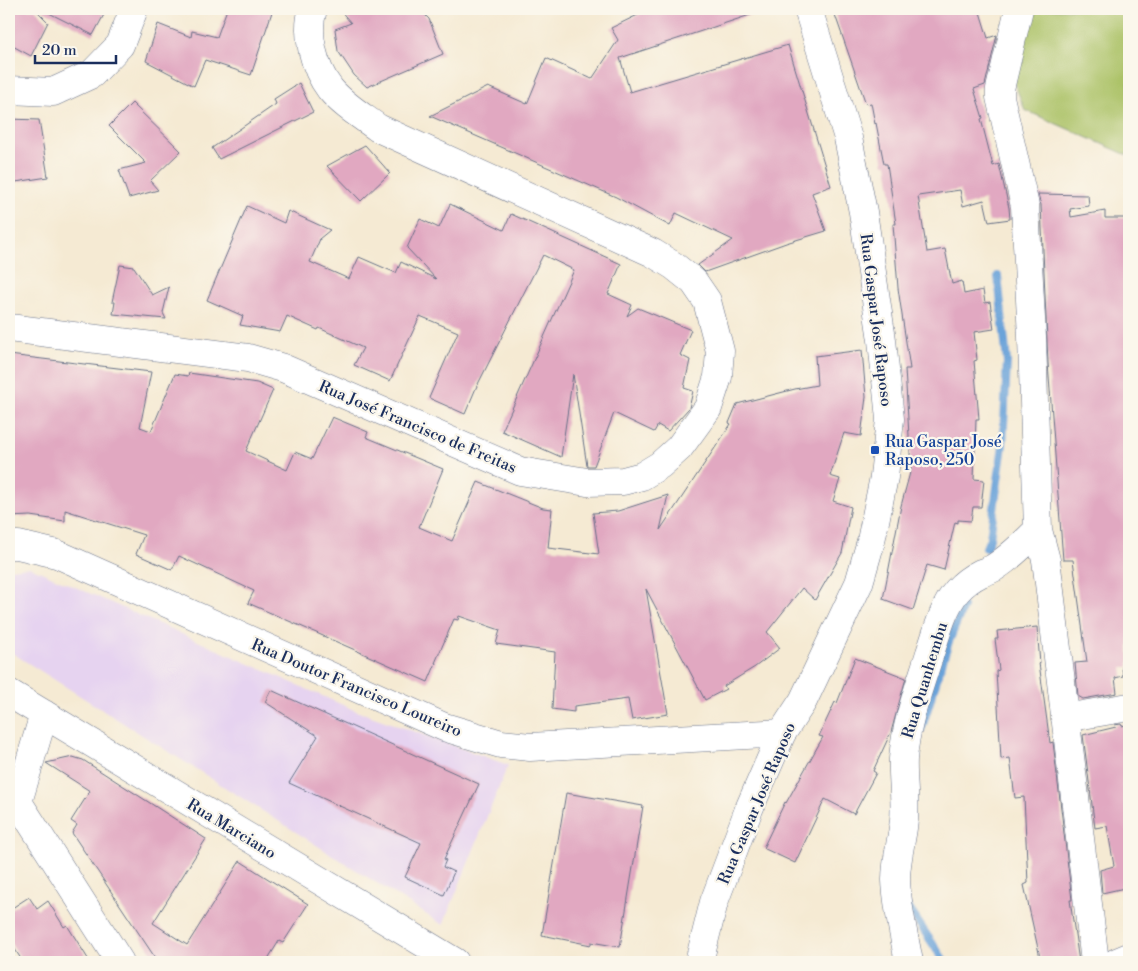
<svg xmlns="http://www.w3.org/2000/svg" width="1138" height="971" viewBox="0 0 1138 971" font-family="'Libre Bodoni',serif">
	<style>
		.built { fill: #e6d3f0 }
		.green { fill: #acc267; stroke: #647862 }
		.lines { fill: none; stroke-linecap: round; stroke-linejoin: round }
		.stream { stroke: #6aa3d9; stroke-width: 8 }
		.building { fill: #e1a8c1 }
		.minor-casing { stroke: #677087; stroke-width: 29 }
		.minor { stroke: #fff; stroke-width: 28 }
		.transit-dot { fill: #1a4fb4; stroke: #fbf7ec; stroke-width: 2 }
		.labels { text-anchor: middle; stroke-width: 4.5; stroke-linejoin: round; paint-order: stroke }
		.street-label { font-size: 16px; fill: #1b2f5e; stroke: #fbf7ec }
		.transit-label { font-size: 16px; fill: #164399; stroke: #fbf7ec; text-anchor: start }
	</style>
	<rect width="100%" height="100%" fill="#fbf7ec"/>
	<filter id="ink" filterUnits="userSpaceOnUse"><feTurbulence type="fractalNoise" baseFrequency=".02" numOctaves="2"/><feDisplacementMap in="SourceGraphic" scale="10" xChannelSelector="R" yChannelSelector="G"/><feConvolveMatrix kernelMatrix="1 2 1 2 8 2 1 2 1" color-interpolation-filters="sRGB"/></filter>
	<filter id="wash" filterUnits="userSpaceOnUse"><feTurbulence type="fractalNoise" baseFrequency=".0096" numOctaves="4" result="noise"/><feDisplacementMap in="SourceGraphic" scale="20" xChannelSelector="R" yChannelSelector="G"/><feGaussianBlur stdDeviation="1.12" result="paint"/><feColorMatrix in="noise" values="0 0 0 0 0 0 0 0 0 0 0 0 0 0 0 0 0 1.4 0 .05"/><feComposite in="paint" operator="in"/></filter>
	<g filter="url(#wash)">
		<rect width="100%" height="100%" fill="#f5ead3"/>
		<path class="built" d="M30 567 354 710 508 765 443 925 9 651V569Z"/>
		<path class="green" d="M1029 9H1129V151L1127 155 1025 110 1012 78Z"/>
		<g class="lines">
			<path class="stream" d="M986 548 990 538 1003 445 1007 362 998 276
				M921 730 948 644 963 607
				M908 907 945 962"/>
		</g>
		<g id="blocks">
			<path class="building" d="M9 9H35L48 22 31 56 9 44Z
				M41 9H107L93 35Z
				M227 9H273L251 75 205 60 194 86 146 61 158 24 191 37 192 31 217 37Z
				M339 9H419L429 19 443 54 367 87 354 75 338 51 335 29 351 23Z
				M650 9H755L756 13 620 58 630 92 788 45 831 186 812 193 826 231 786 243 705 272 698 265 733 240 676 213 670 226 616 197 430 116 488 87 527 104 546 58 592 79 618 40 611 28Z
				M833 9H979L988 38 997 35 985 85 974 89 983 118 981 119 993 166 999 164 1009 208 1010 219 989 222 984 200 963 206 960 190 918 196 927 252 945 249 952 284 962 281 964 294 983 290 985 303 990 302 994 329 974 332 977 360 974 361 979 419H976L974 479 984 480 981 507H973L971 521 958 520V523L955 522 944 570 927 565 913 610 883 599 901 506 911 469 905 369H910L898 288 893 224H896L887 164H884L876 123 875 124 871 103 866 104Z
				M299 83 313 112 219 159 212 148 276 104 274 99Z
				M132 103 181 151 150 181 158 190 129 198 119 170 146 163 109 126Z
				M9 119 39 120 48 177 9 183Z
				M365 145 390 173 361 201 327 166Z
				M1038 194 1088 195 1089 206 1070 209 1071 217 1105 211V218H1129V667H1122L1123 676 1115 678 1117 693 1083 699 1078 696 1075 663 1087 662 1073 560H1063L1048 363 1041 205Z
				M450 204 504 230 511 214 621 264 608 294 632 305 627 316 638 308 691 330 680 355 690 360 684 388 693 391 689 408 668 431 658 425 654 432 614 413 594 466H587L573 374 561 457 502 431 574 270 543 255 476 388 465 414 429 398 458 332 420 316 390 381 354 365 363 348 319 328 318 330 287 316 280 332 240 325 243 316 207 300 247 206 284 223 288 211 330 230 319 239H320L310 262 349 279 359 257 396 273 401 262 436 279 407 248 420 219 439 228Z
				M120 265 134 267 152 295 169 287 163 313 166 319 113 314 115 302H112Z
				M862 350 866 397 861 436 844 433 830 476 840 479 833 501 851 507 842 553 815 600 802 588 767 632 780 648 755 667 724 686 726 689 705 700 646 589 668 714 632 720 628 699 574 706V712L552 709 555 652 496 644 500 630 459 616 458 620 454 619 435 663H436L428 682 248 603 254 591 179 556 172 570 136 554 144 535 65 510V521L30 516 9 517V355L151 372 140 427 151 431 175 374 188 376 189 373 257 383 273 390 246 451 287 470 295 452 312 459 332 417 368 432 366 437 443 469 419 527 452 541 478 482 543 508 552 509 548 548 599 554 593 513 618 511 668 495 660 530 731 424 729 423 737 404 795 389 817 385 815 356Z
				M1037 627 1040 664 1039 663 1050 743 1053 742 1072 900H1070L1079 962H1041L1024 885 1028 883 1024 797 1015 798 1010 758 1001 759 996 671 999 670 995 639H998L997 631Z
				M855 658 906 678 891 732 873 771 876 773 854 814 825 799 795 863 763 848 785 802 786 803 823 737 819 736 835 702 837 703Z
				M271 690 479 784 444 859 446 860 443 867 454 872 444 895 405 877 421 843 289 783 318 736 265 702Z
				M1121 724 1122 726 1129 724V887L1102 893 1100 870 1114 866 1107 826 1095 828 1083 735 1116 727 1114 725Z
				M73 757 83 760 206 839 153 923 187 945 240 861 308 904 283 943 279 941 266 962H158L72 833 77 825 71 821 90 791 46 763Z
				M566 793 643 806 620 947 591 942V945L542 935Z
				M29 897 37 909 48 901 64 927 67 925 90 962H23L9 940V910Z"/>
		</g>
	</g>
	<g filter="url(#ink)">
		<use href="#blocks" fill-opacity="0" stroke="#677087" stroke-width="1"/>
		<g class="lines">
			<defs>
				<path id="minor" d="M1019 9 1000 89V97L1025 206 1032 337 1038 530 1046 560 1049 583 1095 962
					M9 90 53 92 92 74 120 45 134 9
					M9 328 248 358 283 368 520 471 587 482 623 481 642 476 660 465 679 448 708 408 718 377 720 351 707 301 694 282 674 266 653 253 378 128C362 116 343 105 330 89 314 68 305 34 313 9
					M9 545H18L57 554 444 727 501 744 530 747 782 733
					M9 693 455 962
					M1065 718 1129 707
					M9 788 120 962
					M18 802 44 714
					M699 962 714 902 749 809 782 733 803 701 859 583 871 541 884 477 890 419 882 340 863 212 848 138 808 9
					M909 962C904 935 897 907 896 880 896 859 902 840 904 820 906 800 902 779 903 759 906 722 919 688 930 653 937 633 943 607 957 591 963 584 973 577 981 573 986 571 991 570 995 567 1011 557 1024 543 1038 530
					M1117 962 1129 957"/>
			</defs>
			<use href="#minor" class="minor-casing"/>
			<use href="#minor" class="minor"/>
		</g>
	</g>
	<rect class="transit-dot" x="870" y="445" width="10" height="10" rx="2.5"/>
	<g class="labels">
		<g class="street-label">
			<text transform="translate(877 320) rotate(83)" y="6">Rua Gaspar José Raposo</text>
			<text transform="translate(418 426) rotate(23)" y="6">Rua José Francisco de Freitas</text>
			<text transform="translate(924 680) rotate(-73)" y="6">Rua Quanhembu</text>
			<text transform="translate(357 687) rotate(23)" y="6">Rua Doutor Francisco Loureiro</text>
			<text transform="translate(756 803) rotate(-67)" y="6">Rua Gaspar José Raposo</text>
			<text transform="translate(232 828) rotate(31)" y="6">Rua Marciano</text>
		</g>
		<g class="transit-label">
			<text x="885" y="447">Rua Gaspar José<tspan x="885" dy="18">Raposo, 250</tspan></text>
		</g>
	</g>
	<rect width="1138" height="971" fill="none" stroke="#fbf7ec" stroke-width="30"/>
	<path d="M35 55v8h81v-8" fill="none" stroke="#1b2f5e" stroke-width="2.5"/>
	<text x="42" y="55" font-size="15" fill="#1b2f5e" stroke="#fbf7ec" stroke-width="4" paint-order="stroke">20 m</text>
</svg>
